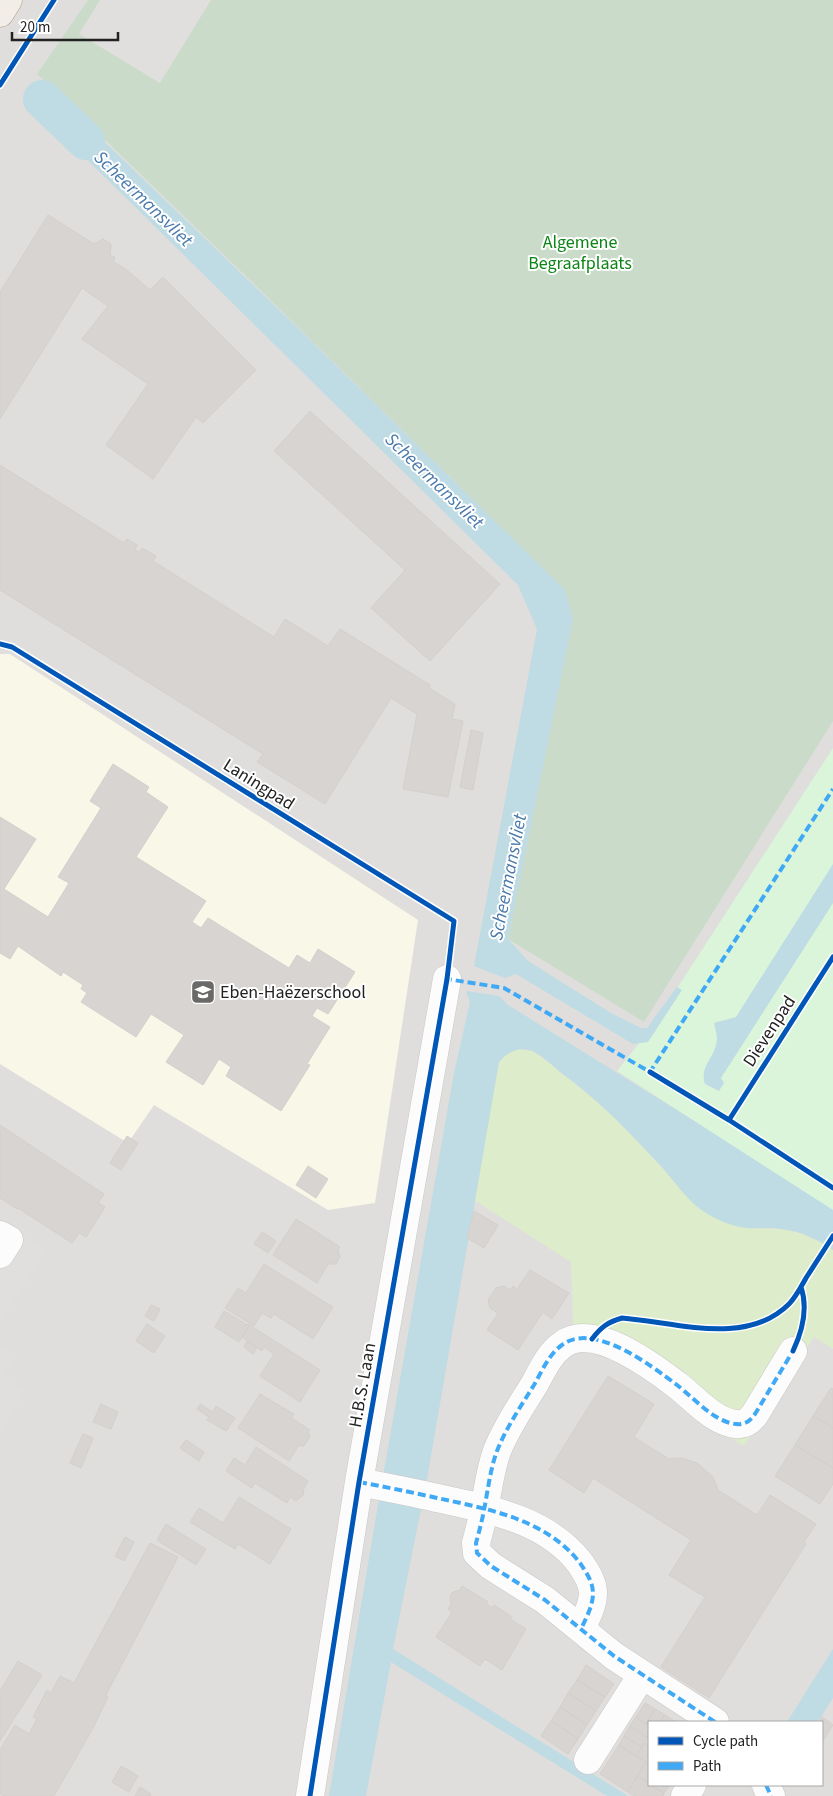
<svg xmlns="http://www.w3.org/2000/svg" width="833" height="1796" viewBox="0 0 833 1796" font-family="'Source Sans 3',sans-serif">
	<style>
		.residential { fill: #dfdedc; fill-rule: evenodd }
		.education { fill: #f8f7e8 }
		.grass { fill: #ddeccb }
		.cemetery { fill: #cadbca }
		.park { fill: #daf5da }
		.parking { fill: #e0dfde }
		.water { fill: #bfdbe3 }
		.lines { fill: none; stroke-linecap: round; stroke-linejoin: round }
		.canal { stroke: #bfdbe3; stroke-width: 38 }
		.building { fill: #d7d4d2; stroke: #d3d0cc }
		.minor-casing { stroke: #c9c8c7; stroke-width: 29 }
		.major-casing { stroke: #a79c86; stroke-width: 29 }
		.minor { stroke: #fdfcfc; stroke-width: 28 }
		.major { stroke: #f3ede7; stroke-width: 28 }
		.quiet { stroke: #3fa9f5; stroke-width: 4; stroke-dasharray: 8 4; stroke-linecap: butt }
		.cycleway-casing { stroke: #fff; stroke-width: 8 }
		.cycleway { stroke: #0057b8; stroke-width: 5 }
		.labels { text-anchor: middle; stroke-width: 4; stroke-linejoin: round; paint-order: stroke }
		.park-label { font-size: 18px; fill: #0c8416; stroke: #fff }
		.street-label { font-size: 18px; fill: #222; stroke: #fff }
		.poi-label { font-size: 18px; fill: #222; stroke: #fff; text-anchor: start }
		.water-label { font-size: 19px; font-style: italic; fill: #4a7aab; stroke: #fff }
	</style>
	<rect width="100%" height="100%" fill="#f0eeeb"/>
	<path class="residential" d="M0 0H833V1796H0ZM649 1722H822V1785H649Z"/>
	<path class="education" d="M0 654H10L418 920 375 1203 328 1210 154 1105 128 1143 0 1064Z"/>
	<path class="grass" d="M518 1049 533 1051 583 1088 612 1115 658 1163 691 1201 745 1228 781 1229 801 1233 822 1243 833 1250V1349L814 1337 744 1446 688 1410 666 1386 591 1347 574 1354 571 1262 474 1200 499 1062 506 1054Z"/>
	<path class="cemetery" d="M88 0H833V721L644 1022 508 939 573 619 565 590 255 285 37 74Z"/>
	<path class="park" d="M833 748V1211L617 1071 652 1027Z"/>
	<path class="parking" d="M100 0H211L160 83 79 34Z
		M0 1220 46 1250 0 1322Z
		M0 1345 17 1356 4 1377 26 1391 0 1431Z"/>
	<path class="water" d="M59 98 300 330 565 590 573 619 508 939 528 961 611 1013 641 1028H647L677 987 682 990 648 1042 633 1044 516 974 505 978 474 966 537 629 518 585 41 114Z
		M833 864V903L721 1078 724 1083 719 1091 705 1084C699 1065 716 1058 717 1039 717 1034 715 1028 714 1023L736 1017Z
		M466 991 499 996 508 1005 688 1117 833 1210V1250C818 1239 800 1231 781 1229 770 1227 758 1229 747 1228 727 1226 703 1214 690 1200 678 1188 669 1174 657 1162 627 1129 596 1098 560 1072 552 1065 542 1055 532 1051 519 1046 508 1052 499 1062L427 1479 393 1649 628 1796H607L391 1662 366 1796H329L379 1499 454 1073 470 1002Z
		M833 1649V1698L818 1722H787Z"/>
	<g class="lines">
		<path class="canal" d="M42 99 86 141"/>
	</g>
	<path class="building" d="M48 215 94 244 103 239 111 244 110 255 115 257 113 261 128 271 150 290 163 277 256 370 203 423 196 417 153 479 106 445 148 384 82 339 108 306 82 288 0 419V292Z
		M310 411 500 584 430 661 371 608 405 570 274 451Z
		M0 465 124 543 127 539 137 545 135 550 139 552 142 548 156 556 153 561 274 637 285 619 328 646 340 629 430 685 429 688 455 704 452 719 463 721 448 797 403 789 417 714 391 698 325 804 257 762 263 754 0 590Z
		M471 730 483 733 473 790 460 787Z
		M113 764 149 787 146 792 168 807 136 857 206 901 192 922 201 928 208 918 289 968 297 955 310 963 318 949 355 972 328 1014 317 1008 312 1016 330 1027 307 1064 310 1065 281 1111 226 1076 231 1067 219 1059 203 1085 166 1062 184 1035 151 1014 136 1037 81 1002 87 993 81 989 83 985 63 972 61 976 18 946 10 959 0 953V817L36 839 4 889 48 917 69 883 58 877 101 808 90 801Z
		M0 1125 104 1194 98 1203 105 1207 86 1237 79 1233 72 1243 18 1208 17 1209 0 1198Z
		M127 1136 138 1143 121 1170 110 1163Z
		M308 1166 328 1179 316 1198 296 1185Z
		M474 1211 498 1225 484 1248 467 1238Z
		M296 1219 340 1247 338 1250 340 1257 336 1264H328L317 1283 273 1255Z
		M262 1232 276 1241 268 1253 254 1244Z
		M264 1264 333 1307 313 1339 274 1314 271 1318 262 1313 254 1326 225 1308 238 1288 246 1293Z
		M530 1270 569 1293 552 1319 543 1312 518 1350 487 1330 498 1313 490 1308 488 1300 496 1288 504 1286 510 1290 513 1286 517 1289Z
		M151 1305 160 1309 154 1321 145 1316Z
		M224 1311 249 1326 239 1342 215 1327Z
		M147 1324 165 1336 154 1353 136 1341Z
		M248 1324 320 1370 300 1402 260 1376 274 1354 264 1347 262 1351 242 1337 249 1326 247 1325Z
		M247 1341 257 1347 253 1354 244 1347Z
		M608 1376 654 1404 634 1437 669 1459 682 1458 697 1463 713 1477 718 1490 757 1515 770 1495 816 1524 804 1542 806 1544 709 1698 661 1667 705 1597 669 1575 691 1540 593 1478 584 1493 549 1470Z
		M831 1388 833 1389V1428L813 1416Z
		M260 1394 294 1414 291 1418 310 1430 308 1432 310 1437 304 1446H298L289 1461 238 1428Z
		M101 1404 118 1412 111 1429 93 1422Z
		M200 1404 213 1412 216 1406 235 1418 226 1431 207 1420 209 1417 197 1409Z
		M813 1416 833 1428V1468L795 1445Z
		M83 1434 93 1438 81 1468 70 1463Z
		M186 1440 204 1452 199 1461 180 1448Z
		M795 1445 833 1468V1484L820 1504 775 1476Z
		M256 1447 308 1481 304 1488 303 1495 296 1501 290 1497 287 1503 255 1483 252 1488 226 1471 234 1458 245 1465Z
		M239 1497 291 1529 270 1564 238 1544 235 1549 190 1522 199 1508 223 1523Z
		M166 1524 206 1549 196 1565 157 1540Z
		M125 1537 134 1542 124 1561 115 1556Z
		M150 1543 178 1557 106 1695 108 1697 92 1730 54 1796H4L0 1794V1750L15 1725 29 1734 37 1719 33 1717 47 1690 51 1693 60 1676 74 1683Z
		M462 1586 488 1602 486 1604 492 1608 494 1605 512 1617 510 1619 526 1629 502 1670 485 1659 480 1666 436 1637 452 1612 448 1609 451 1604 450 1597 453 1592 460 1590Z
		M18 1661 42 1675 0 1741V1691Z
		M586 1665 614 1684 605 1697 577 1680Z
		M577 1680 605 1697 596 1711 568 1693Z
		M568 1693 596 1711 587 1725 560 1707Z
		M645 1703 655 1709 646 1724 636 1717Z
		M560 1707 587 1725 578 1739 551 1721Z
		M655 1709 665 1715 660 1722H649V1726L646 1724Z
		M665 1715 676 1722H660Z
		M636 1717 649 1726 648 1738 630 1726Z
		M822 1717 833 1725 822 1743V1722H819Z
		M551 1721 578 1739 568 1754 541 1736Z
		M630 1726 648 1738 642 1747 624 1736Z
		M624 1736 642 1747 636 1756 619 1745Z
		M645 1743 649 1745V1764L636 1756Z
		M619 1745 646 1762 628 1792 600 1774Z
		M646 1762 649 1764V1783L637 1776Z
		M121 1766 138 1776 129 1792 112 1782Z
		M637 1776 664 1793 663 1796H634L628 1792Z
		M651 1785H670L664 1793Z
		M140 1787 151 1794 150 1796H135Z"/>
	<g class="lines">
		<defs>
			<path id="minor" d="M0 1235 9 1240 0 1254
				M359 1482C385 1487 411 1492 437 1498 488 1509 546 1519 580 1563 586 1572 593 1582 593 1593 593 1606 586 1618 581 1629
				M715 1722 614 1656 545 1600 491 1566 477 1553 476 1543C479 1532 482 1521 484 1510 488 1490 490 1470 497 1451 506 1428 521 1406 534 1385 542 1371 549 1354 562 1345 593 1321 652 1366 677 1385 694 1398 714 1422 736 1424 745 1425 750 1421 755 1414L793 1351
				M588 1760 642 1675
				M766 1785 771 1796
				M310 1796 359 1482 447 979
				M685 1796 692 1785"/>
			<path id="major" d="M0 13 8 0"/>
		</defs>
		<use href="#minor" class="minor-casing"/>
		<use href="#major" class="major-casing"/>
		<use href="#minor" class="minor"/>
		<use href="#major" class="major"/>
		<path class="quiet" d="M446 982 447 979 504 988 650 1072 833 789
			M359 1482C385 1487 411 1492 437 1498 488 1509 546 1519 580 1563 586 1572 593 1582 593 1593 593 1606 586 1618 581 1629
			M715 1722 614 1656 545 1600 491 1566 477 1553 476 1543C479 1532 482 1521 484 1510 488 1490 490 1470 497 1451 506 1428 521 1406 534 1385 542 1371 549 1354 562 1345 593 1321 652 1366 677 1385 694 1398 714 1422 736 1424 745 1425 750 1421 755 1414L793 1351
			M766 1785 771 1796"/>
		<defs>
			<path id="cycleway" d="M0 85 54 0
				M0 644 12 647 454 921 447 979 359 1482 310 1796
				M650 1072 729 1120 833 1188
				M729 1120 833 957
				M592 1339C601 1327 608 1322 622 1318 675 1322 746 1347 789 1304 796 1297 801 1287 806 1278 815 1264 824 1250 833 1236
				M793 1351C802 1332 808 1308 801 1287"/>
		</defs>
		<use href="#cycleway" class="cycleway-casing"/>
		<use href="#cycleway" class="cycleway"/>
	</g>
	<defs>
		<symbol id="school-square" viewBox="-11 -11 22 22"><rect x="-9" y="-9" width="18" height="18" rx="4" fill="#6a6968" stroke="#fff"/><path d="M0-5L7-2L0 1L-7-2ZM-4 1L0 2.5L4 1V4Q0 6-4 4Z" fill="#fff"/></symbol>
	</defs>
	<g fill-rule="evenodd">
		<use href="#school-square" x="189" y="978" width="28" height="28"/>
	</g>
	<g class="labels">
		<g class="park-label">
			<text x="580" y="248">Algemene<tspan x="580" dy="21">Begraafplaats</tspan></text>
		</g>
		<g class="street-label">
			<text transform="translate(259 784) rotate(32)" y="6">Laningpad</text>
			<text transform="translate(769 1031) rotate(-57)" y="6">Dievenpad</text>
			<text transform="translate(362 1385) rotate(-80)" y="6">H.B.S. Laan</text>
		</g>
		<g class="poi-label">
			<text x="220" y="998">Eben-Haëzerschool</text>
		</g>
		<g class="water-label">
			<text transform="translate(144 198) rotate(44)" y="7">Scheermansvliet</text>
			<text transform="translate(435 480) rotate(44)" y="7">Scheermansvliet</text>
			<text transform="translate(507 877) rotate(-79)" y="7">Scheermansvliet</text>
		</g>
	</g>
	<rect x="648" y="1721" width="175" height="65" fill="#ffffff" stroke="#a7a7a7"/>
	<rect x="658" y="1737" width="25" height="8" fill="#0057b8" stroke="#a7a7a7"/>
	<text x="693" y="1746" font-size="15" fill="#222222">Cycle path</text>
	<rect x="658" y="1762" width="25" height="8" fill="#3fa9f5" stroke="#a7a7a7"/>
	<text x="693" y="1771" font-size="15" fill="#222222">Path</text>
	<path d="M12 32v8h106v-8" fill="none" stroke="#222222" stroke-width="2.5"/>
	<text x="20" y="32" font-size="15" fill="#222222" stroke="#ffffff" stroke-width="4" paint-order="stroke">20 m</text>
</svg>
